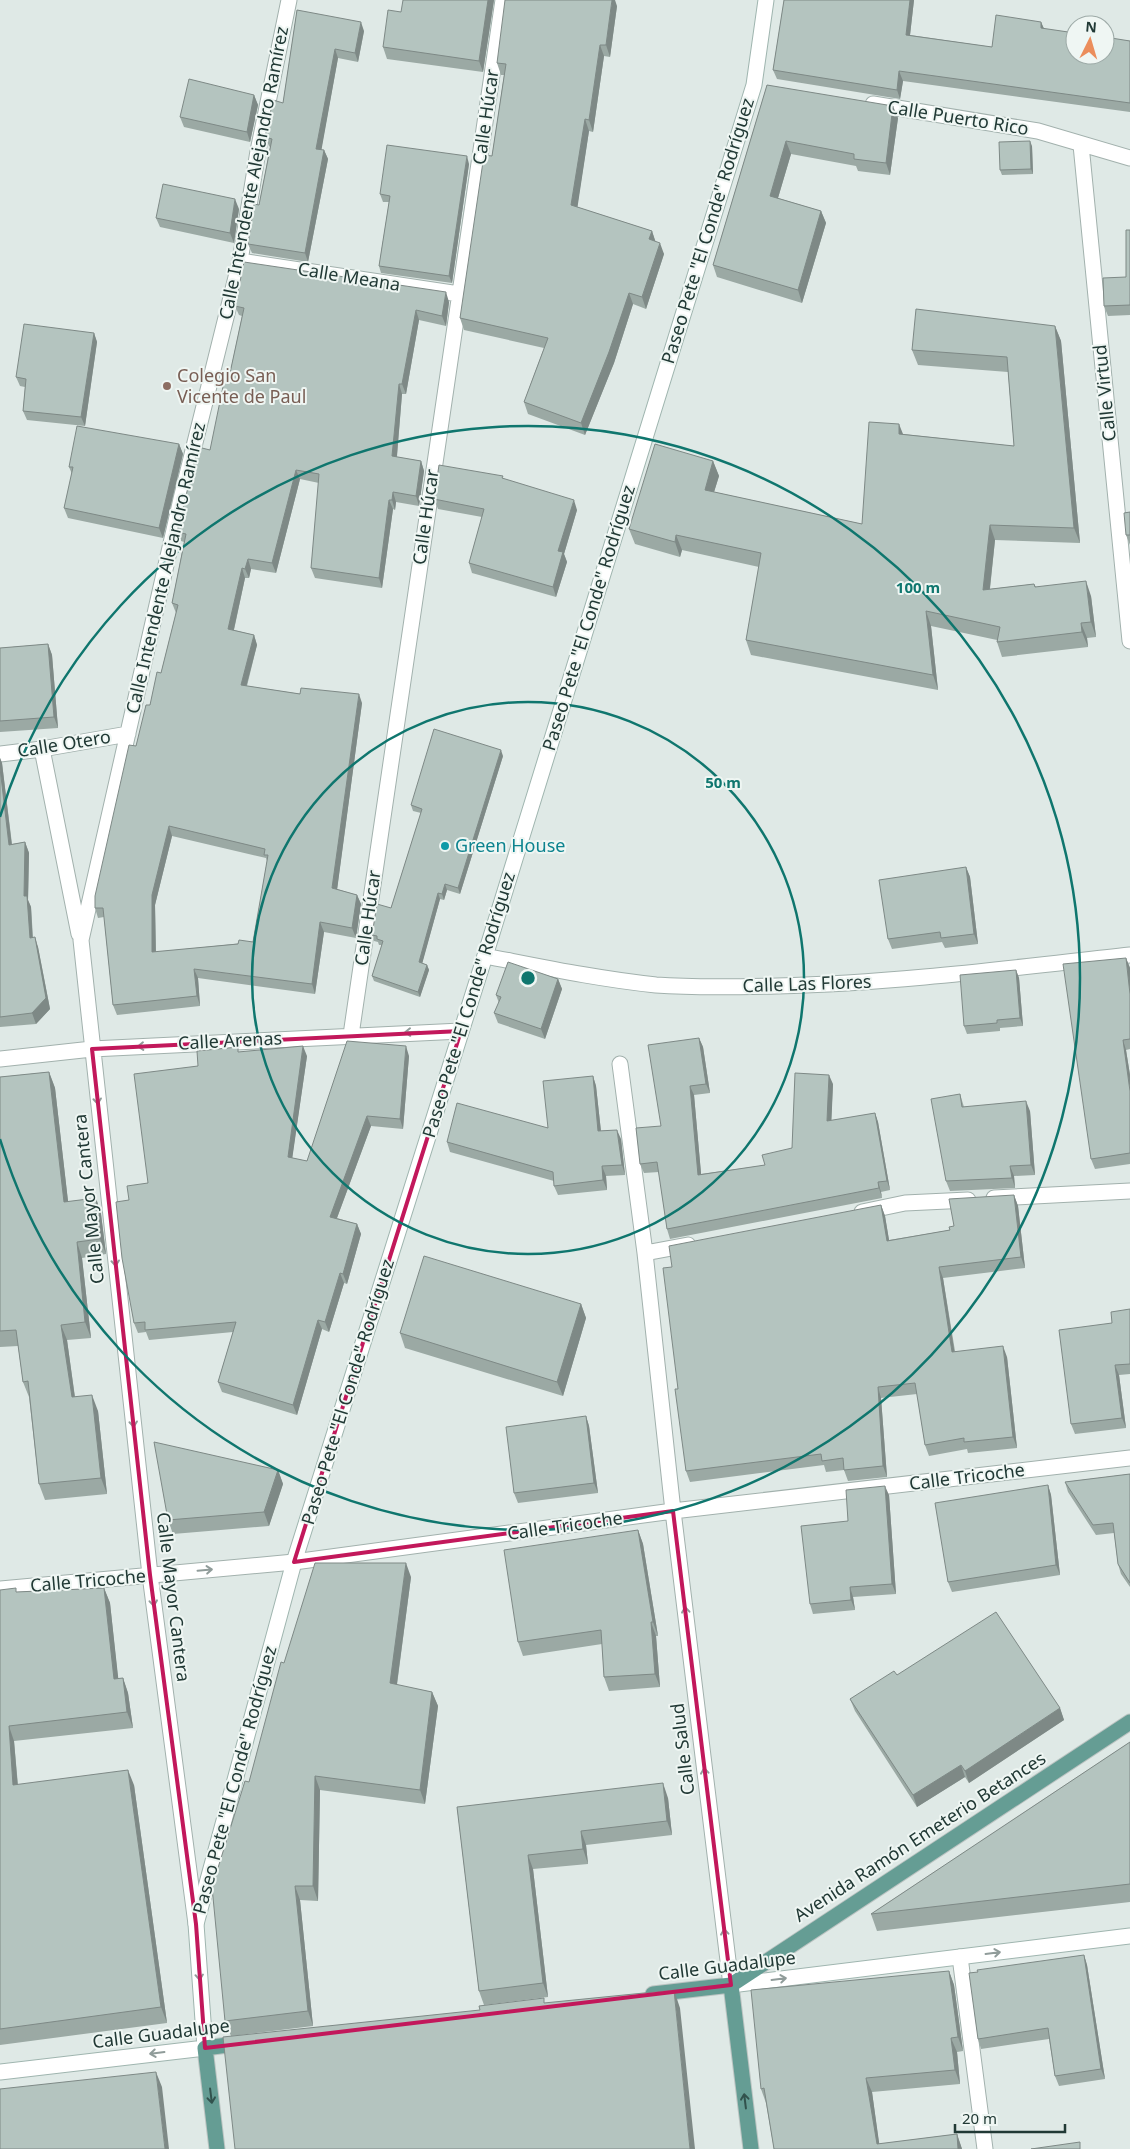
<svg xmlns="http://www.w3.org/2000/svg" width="1130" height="2149" viewBox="0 0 1130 2149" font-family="'Noto Sans',sans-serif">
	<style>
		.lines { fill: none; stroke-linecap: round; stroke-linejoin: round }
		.street-casing { stroke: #a2b1ad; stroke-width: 17 }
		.secondary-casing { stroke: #9fb5af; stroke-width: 17 }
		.primary-casing { stroke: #bcc4c2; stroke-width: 17 }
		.street { stroke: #fff; stroke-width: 15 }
		.secondary { stroke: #fff; stroke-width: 15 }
		.primary { stroke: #659d94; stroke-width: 15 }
		.wall { fill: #9ba9a4; fill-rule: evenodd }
		.shaded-wall { fill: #7e8986 }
		.building { fill: #b4c4bf; stroke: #7e8986; fill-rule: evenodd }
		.oneway { stroke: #909c9a }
		.oneway2 { stroke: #32524d }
		.marked { fill: none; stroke: #c2185b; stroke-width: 4; stroke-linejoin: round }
		.ring { fill: none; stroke: #0f766e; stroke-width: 2.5 }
		.education-dot { fill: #8d6e63; stroke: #eff6f3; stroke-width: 2 }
		.culture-dot { fill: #0f9aa8; stroke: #eff6f3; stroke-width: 2 }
		.labels { text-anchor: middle; stroke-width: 4; stroke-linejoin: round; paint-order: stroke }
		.street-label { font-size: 18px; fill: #213935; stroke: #eff6f3 }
		.education-label { font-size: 18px; fill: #785e54; stroke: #eff6f3; text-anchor: start }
		.culture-label { font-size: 18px; fill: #0d838f; stroke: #eff6f3; text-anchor: start }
		.centre { fill: #0f766e; stroke: #eff6f3; stroke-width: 2.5 }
		.ring-label { font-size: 15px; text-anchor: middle; font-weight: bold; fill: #0f766e; stroke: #eff6f3; stroke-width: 4; stroke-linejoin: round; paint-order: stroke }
	</style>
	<rect width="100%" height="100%" fill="#dfe9e6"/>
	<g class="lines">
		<defs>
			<path id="street" d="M873 104 1038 131 1130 158
				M1081 145 1130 641
				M240 261 459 294
				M42 749 79 934
				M0 754 42 749 128 734
				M485 956C542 967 598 979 656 985 696 988 737 987 777 986 896 983 1011 968 1130 955
				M351 1035 503 0
				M0 1059 92 1049 461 1031
				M620 1064 645 1253 673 1511 731 1985
				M994 1198 1130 1191
				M862 1212 905 1203 968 1200
				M645 1253 688 1245
				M0 1589 294 1562 673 1511 1130 1458
				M196 1924 150 1575 81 940 181 499 240 261 258 151 289 0
				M960 1957 985 2149"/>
			<path id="secondary" d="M731 1985 1130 1936
				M0 2072 205 2048 196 1924 294 1562 485 956 754 85 766 0"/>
			<path id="primary" d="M731 1985 751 2149
				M653 1994 731 1985 1130 1722
				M217 2149 205 2048 243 2043"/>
		</defs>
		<use href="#street" class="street-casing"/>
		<use href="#secondary" class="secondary-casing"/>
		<use href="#primary" class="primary-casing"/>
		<use href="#street" class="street"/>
		<use href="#secondary" class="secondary"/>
		<use href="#primary" class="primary"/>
	</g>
	<path class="wall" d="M494 0 483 72 387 59 383 47 401 12Z
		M784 0H914L910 35 992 47 1041 22 1044 29 1130 41V112L903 81 900 99 777 79 773 70Z
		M617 6 610 57 604 56 593 132 589 131 577 207 652 231 655 241 664 254 646 309 633 304 614 363 585 435 528 414 524 402 544 348 464 330 460 318 492 156 504 75H501L497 63Z
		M297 10 364 31 358 62 338 58 321 150H324L328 159 308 262 252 253 248 244 259 205 270 147 269 146 265 137 283 103Z
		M767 85 898 118 890 175 858 171 856 166 791 154 778 198 821 211 826 223 802 303 717 277 713 265Z
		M254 95 258 105 250 142 184 127 180 117Z
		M1032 146 1033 174 1002 175 1000 170Z
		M469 164 452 283 381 273 379 266 389 202H383L380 194Z
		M239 209 234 243 160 227 156 218Z
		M1130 230V315L1108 316 1104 306 1126 277Z
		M449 302 446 326 419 320 406 394H402L397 457 421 461 424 471 419 506 396 502 395 510 393 509 382 588 315 578 311 568 319 483 300 479 276 573 251 569 249 578H245L234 630 254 635 257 645 247 686 362 703 337 889 357 895 361 904 356 938 324 932 315 994 198 978 200 1006 117 1015 113 1005 104 917 98 918 95 908 136 746 161 673 176 613 172 603 184 542 181 541 177 532 210 450 230 373 242 316 239 315 235 306ZM172 836 266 858 267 861 253 942 156 952 155 905Z
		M1055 326 1061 341 1080 543 995 540 990 589 1034 584 1036 587 1091 596 1096 637 1087 638 1088 647 1002 657 997 642V640L931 626 938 690 751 655 746 640 759 567 682 550 680 557 635 544 629 529 713 461 719 476 714 492 862 524 903 434 1014 446 1008 372 918 365 912 350Z
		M94 333 97 342 85 426 27 420 23 411 25 387 20 386 16 377Z
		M179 444 183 454 163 538 68 518 64 508 72 474 69 467Z
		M503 479 577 510 564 554 567 562 556 597 472 573 469 563 482 517 438 509 434 499Z
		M1130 512V545L1126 535Z
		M48 644 52 655 58 728 0 732V648Z
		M503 756 460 894 447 890 444 900 440 899 422 963 427 965 429 970 420 997 374 981 372 976 382 945H379L378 942 374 941 372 935 391 908 421 813 413 811 411 805Z
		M0 758 2 763 12 844 25 842 29 853 28 900 31 907 33 937 38 947 50 1009 36 1024 0 1027Z
		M966 867 970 877 978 944 945 948 942 942 892 949 888 939Z
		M1126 958 1130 968V1049L1126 1050 1130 1075V1164L1095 1169 1091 1159Z
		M1016 970 1019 978 1023 1026 1000 1028V1031L967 1034 964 1026Z
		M558 979 562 989 545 1039 498 1023 494 1013 499 1003 496 995Z
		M699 1038 703 1047 710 1093 694 1095 701 1174 765 1165 792 1148 833 1084 831 1121 875 1113 878 1122 890 1190 881 1192 882 1198 670 1239 667 1229 659 1172 644 1173 640 1164 661 1126Z
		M239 1052 307 1056 292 1158 307 1161 409 1056 403 1129 371 1126 337 1218 357 1224 361 1234 347 1284 344 1283 329 1332 322 1329 297 1415 222 1392 218 1382 233 1332 149 1340 146 1332 138 1333 134 1323 129 1200 148 1183 198 1066Z
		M49 1072 55 1088 68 1202 96 1198 101 1214 106 1254 82 1258 91 1338 67 1340 75 1397 98 1411 107 1494 45 1500 39 1484 29 1397 23 1382 18 1346 0 1347V1077Z
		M593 1076 596 1086 601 1131 621 1139 625 1175 606 1176 607 1190 558 1195 554 1186V1181L450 1152 447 1142 548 1128Z
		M960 1094 964 1107 1030 1111 1035 1175 1014 1176 1015 1188 950 1191 946 1181Z
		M1014 1195 1018 1206 1025 1268 943 1278 955 1351 1007 1357 1017 1448 968 1453 967 1449 929 1456 925 1445 917 1394 881 1398 887 1477 848 1481 844 1470 826 1472 824 1465 690 1482 686 1471 678 1389 672 1267 881 1205 885 1216 889 1240 950 1230 954 1226Z
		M581 1304 586 1318 563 1396 405 1348 400 1333Z
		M1130 1309V1374L1119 1375 1126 1428 1075 1434 1071 1424 1112 1323Z
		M586 1416 589 1426 598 1493 518 1503 514 1493Z
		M278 1470 283 1484 269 1526 173 1534 168 1520Z
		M1130 1474V1587L1121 1574 1118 1564 1114 1533 1096 1535 1068 1492 1065 1482Z
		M1048 1485 1051 1495 1060 1575 952 1592 948 1582Z
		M889 1495 896 1594 853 1597 855 1610 813 1614 810 1604 848 1521Z
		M638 1530 643 1544 658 1636H656L660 1687 609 1691 604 1677 602 1644 523 1656 518 1642Z
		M411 1577 397 1685 432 1692 438 1706 425 1804 320 1790 318 1901 300 1900 313 2026 231 2036 225 2021 249 1782 284 1663Z
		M104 1588 110 1603 118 1679 123 1678 128 1693 133 1728 14 1741 18 1785H134L167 2023 0 2045V1590L17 1592Z
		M897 1675 1060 1708 1064 1720 969 1783 965 1777 917 1807 855 1711 850 1699Z
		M1130 1742V1902L877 1931 871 1914Z
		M668 1798 672 1835 586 1845 588 1864 533 1869 548 1997 484 2005 479 1991 457 1807Z
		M1084 1955 1087 1965 1105 2079 1059 2086 1055 2076 1049 2039 981 2049 978 2039V1972Z
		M949 1971 954 1985 963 2051 957 2052 960 2084 872 2092 879 2144 957 2134 962 2149H774L766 2103 761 2089Z"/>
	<path class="shaded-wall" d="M488 0H494L483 72 479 61Z
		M612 0H615L617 6 610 57 606 45Z
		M910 0H914L909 44 906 35Z
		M361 22 364 31 358 62 355 53Z
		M1041 22 1045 31 1041 28Z
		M600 45 604 56 593 132 589 120Z
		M335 49 338 58 320 158 316 149Z
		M899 71 903 81 900 99 897 90Z
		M254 95 258 105 250 142 247 132Z
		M893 106 898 118 890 175 886 163Z
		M585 119 589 131 576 217 571 205Z
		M786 141 791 154 775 208 770 196Z
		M1030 141 1032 146 1033 174 1031 169Z
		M324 150 328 159 308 262 305 253Z
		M467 156 469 164 452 283 449 276Z
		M235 199 239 209 234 243 230 233Z
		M821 211 826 223 802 303 798 290Z
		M652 231 656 243 649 239Z
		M660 243 664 254 646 309 642 297Z
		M446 292 449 302 446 326 442 316Z
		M629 293 633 304 614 363 585 435 581 423Z
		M416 310 419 320 406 394 402 384Z
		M1055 326 1061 341 1080 543 1074 528Z
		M94 333 97 342 85 426 81 417Z
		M399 384 402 394 396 466 392 456Z
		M899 424 905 439 899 434Z
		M179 444 183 454 163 538 159 528Z
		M421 461 424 471 419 506 416 496Z
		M713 461 719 476 710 505 705 490Z
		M296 470 300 479 276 573 272 563Z
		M393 492 396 502 395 510 392 500Z
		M389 500 393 509 382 588 379 578Z
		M574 500 577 510 564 554 567 562 556 597 553 587 558 551Z
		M990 525 995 540 988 605 983 590Z
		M676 535 682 550 680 557 675 542Z
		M248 559 251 569 249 578 245 569Z
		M242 568 245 578 232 638 228 629Z
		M1086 581 1091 596 1096 637 1091 622Z
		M926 611 931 626 938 690 933 675Z
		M1081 623 1087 638 1088 647 1082 632Z
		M254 635 257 645 244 695 241 685Z
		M48 644 52 655 58 728 54 717Z
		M359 694 362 703 336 898 332 888Z
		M501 750 503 756 460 894 458 888Z
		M0 758 2 763 13 855 9 845 0 768Z
		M169 826 172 836 155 905 156 962 152 952V895Z
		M25 842 29 853 28 900 31 907 33 948 30 938 24 896Z
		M966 867 970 877 978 944 974 934Z
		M445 884 447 890 444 900 442 894Z
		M438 893 440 899 421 968 419 962Z
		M357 895 361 904 356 938 352 928Z
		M320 922 324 932 315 994 312 984Z
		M35 937 38 947 50 1009 36 1024 32 1013Z
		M1126 958 1130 968V994Z
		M427 965 429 970 420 997 418 992Z
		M194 969 198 978 200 1006 197 996Z
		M1016 970 1019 978 1023 1026 1020 1018Z
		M558 979 562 989 545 1039 541 1029Z
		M699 1038 703 1047 710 1093 706 1084Z
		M1123 1040 1126 1050 1130 1075V1091Z
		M303 1046 307 1056 291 1167 288 1157Z
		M406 1046 409 1056 403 1129 400 1119Z
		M49 1072 55 1088 70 1218 64 1202Z
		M829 1075 833 1084 831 1131 827 1121Z
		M593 1076 596 1086 602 1141 598 1131Z
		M690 1086 694 1095 702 1184 698 1175Z
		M1026 1101 1030 1111 1035 1175 1031 1165Z
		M875 1113 878 1122 890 1190 887 1181Z
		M367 1116 371 1126 334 1226 330 1217Z
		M617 1130 621 1139 625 1175 622 1165Z
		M602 1166 606 1176 607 1190 603 1180Z
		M1010 1166 1014 1176 1015 1188 1012 1178Z
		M878 1182 881 1192 882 1198 879 1188Z
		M1014 1195 1018 1206 1025 1268 1021 1257Z
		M96 1198 101 1214 106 1254 100 1239Z
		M881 1205 885 1216 891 1252 887 1241Z
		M357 1224 361 1234 347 1284 343 1274Z
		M77 1242 82 1258 91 1338 85 1322Z
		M939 1267 943 1278 956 1362 952 1352Z
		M340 1273 344 1283 329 1332 325 1322Z
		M581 1304 586 1318 563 1396 557 1382Z
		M318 1320 322 1329 297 1415 293 1405Z
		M61 1325 67 1340 77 1413 72 1397Z
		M1003 1346 1007 1357 1017 1448 1013 1437Z
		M1115 1365 1119 1375 1126 1428 1122 1418Z
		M878 1387 881 1398 887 1477 883 1466Z
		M92 1395 98 1411 107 1494 101 1478Z
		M586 1416 589 1426 598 1493 594 1483Z
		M278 1470 283 1484 269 1526 264 1512Z
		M1048 1485 1051 1495 1060 1575 1056 1565Z
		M885 1486 889 1495 896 1594 892 1584Z
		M638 1530 643 1544 658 1636 653 1622Z
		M406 1563 411 1577 395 1698 390 1683Z
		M850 1587 853 1597 855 1610 851 1600Z
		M104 1588 110 1603 120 1694 114 1679Z
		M651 1622 656 1636 660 1687 655 1674Z
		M123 1678 128 1693 133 1728 127 1712Z
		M432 1692 438 1706 425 1804 420 1790Z
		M1060 1708 1064 1720 969 1783 965 1771Z
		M9 1726 14 1741 19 1801 13 1785Z
		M961 1765 965 1777 917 1807 913 1795Z
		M128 1770 134 1785 167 2023 161 2007Z
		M315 1776 320 1790 318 1901 313 1886Z
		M663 1783 668 1798 672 1835 667 1821Z
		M581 1831 586 1845 588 1864 583 1849Z
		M528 1855 533 1869 548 1997 543 1983Z
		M295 1886 300 1900 313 2026 308 2011Z
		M1084 1955 1087 1965 1105 2079 1101 2069Z
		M949 1971 954 1985 963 2051 958 2037Z
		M674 1990 680 2008 695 2149H690Z
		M951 2038 957 2052 960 2084 955 2070Z
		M156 2072 162 2087 169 2149H165Z
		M866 2078 872 2092 880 2149 877 2144Z
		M957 2134 962 2149H958Z"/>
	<path class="building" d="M403 0H488L479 61 383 47 388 10 401 12Z
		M505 0H612L606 45H600L589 120 585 119 571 205 652 231 649 239 660 243 642 297 629 293 609 352 581 423 524 402 548 338 460 318 484 155 492 156 506 64 497 63Z
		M784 0H910L906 35 992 47 996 15 1041 22V28L1075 33V55H1105V37L1130 41V103L899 71 897 90 773 70Z
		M297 10 361 22 355 53 335 49 316 149 324 150 305 253 248 244 254 204 259 205 272 139 265 137 273 100 283 103Z
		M189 79 254 95 247 132 180 117Z
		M767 85 893 106 886 163 854 159V154L786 141 770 196 821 211 798 290 713 265Z
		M1030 141 1031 169 1000 170 999 142Z
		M387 145 467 156 449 276 379 266 390 196 380 194Z
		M163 184 235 199 230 233 156 218Z
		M1126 230H1130V305L1104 306 1103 278 1126 277Z
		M244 262 446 292 442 316 416 310 402 384H399L392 456 421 461 416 496 393 492 392 500H389L379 578 311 568 319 474 296 470 272 563 248 559 245 569 242 568 228 629 254 635 241 685 300 694 301 688 359 694 332 888 357 895 352 928 320 922 312 984 194 969 197 996 113 1005 103 908H95V896L129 745 136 746 146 705H150L157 672 161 673 178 605 172 603 186 534 177 532 198 447 210 450 226 372 230 373 244 308 235 306ZM169 826 265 849 264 855H268L253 942 239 940 238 944 152 952V895Z
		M916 309 1055 326 1074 528 990 525 983 590 1034 584 1035 587 1086 581 1091 622 1081 623 1082 632 997 642 1000 627 926 611 933 675 746 640 761 553 676 535 675 542 629 529 655 444 713 461 705 490 862 524 869 422 899 424V434L1014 446 1007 357 912 350Z
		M24 324 94 333 81 417 23 411 26 379 16 377Z
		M77 426 179 444 159 528 64 508 73 467H69Z
		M439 465 503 476 502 478 574 500 558 551 563 552 553 587 469 563 484 509 434 499Z
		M1130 512V535H1126L1124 513Z
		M48 644 54 717 0 721V648Z
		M434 729 501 750 458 888 445 884 442 894 438 893 419 962 427 965 418 992 372 976 383 941 377 939V936L372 935 377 904 391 908 422 809 411 805Z
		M0 768 9 845 25 842 24 896H27L30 938 35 937 46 998 32 1013 0 1017Z
		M966 867 974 934 941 938 940 932 888 939 879 880Z
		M1126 958 1130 994V1039L1123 1040 1130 1091V1153L1091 1159 1063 964Z
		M508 962 558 979 541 1029 494 1013 501 997 496 995Z
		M1016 970 1020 1018 997 1020V1023L964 1026 960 975Z
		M699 1038 706 1084 690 1086 698 1175 765 1165 762 1155 792 1148 795 1073 829 1075 827 1121 875 1113 887 1181 878 1182 879 1188 667 1229 657 1162 640 1164 636 1128 661 1126 648 1045Z
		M347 1041 406 1046 400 1119 367 1116 330 1217 357 1224 343 1274 340 1273 325 1322 318 1320 293 1405 218 1382 236 1322 145 1330V1322L134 1323 122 1258 116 1202 129 1200 127 1186 148 1183 134 1074 198 1066 197 1051 238 1047V1052L303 1046 288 1157 307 1161Z
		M49 1072 64 1202 96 1198 100 1239 77 1242 85 1322 61 1325 72 1397 92 1395 101 1478 39 1484 28 1381 23 1382 16 1330 0 1331V1077Z
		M593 1076 598 1131 617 1130 622 1165 602 1166 603 1180 554 1186 553 1172 447 1142 457 1103 548 1128 543 1081Z
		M960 1094 962 1107 1026 1101 1031 1165 1010 1166 1012 1178 946 1181 931 1099Z
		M1014 1195 1021 1257 939 1267 952 1352 1003 1346 1013 1437 964 1442V1438L925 1445 915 1383 878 1387 883 1466 844 1470 843 1458 822 1461 821 1454 686 1471 675 1389H678L663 1268 672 1267 669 1246 881 1205 887 1241 950 1230 949 1227 954 1226 949 1199Z
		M424 1256 581 1304 557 1382 400 1333Z
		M1130 1309V1364L1115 1365 1122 1418 1071 1424 1059 1330 1112 1323 1111 1312Z
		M586 1416 594 1483 514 1493 506 1427Z
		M154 1442 278 1470 264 1512 168 1520Z
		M1130 1474V1583L1118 1564 1113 1523 1093 1525 1065 1482Z
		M1048 1485 1056 1565 948 1582 935 1503Z
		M885 1486 892 1584 850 1587 851 1600 810 1604 801 1526 848 1521 846 1490Z
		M638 1530 653 1622H651L655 1674 604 1677 601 1630 518 1642 504 1550Z
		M315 1563H406L390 1683 432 1692 420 1790 315 1776 313 1886H295L308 2011 225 2021 212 1887 245 1781 249 1782 281 1662 284 1663Z
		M16 1588V1592L104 1588 114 1679 123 1678 127 1712 9 1726 13 1785 128 1770 161 2007 0 2029V1590Z
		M996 1612 1060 1708 965 1771 961 1765 913 1795 850 1699 894 1671 897 1675Z
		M1130 1742V1884L871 1914Z
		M663 1783 667 1821 581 1831 583 1849 528 1855 543 1983 479 1991 457 1807Z
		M1084 1955 1101 2069 1055 2076 1048 2028 978 2039 969 1973 978 1972 977 1970Z
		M949 1971 958 2037 951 2038 955 2070 866 2078 877 2144 957 2134 958 2149H774L764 2088 761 2089 751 1990Z
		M674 1990 690 2149H235L223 2037 480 2010 479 2006 544 1998V2003Z
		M156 2072 165 2149H0V2089Z
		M1080 2142V2149H1031Z"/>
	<defs><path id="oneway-shaft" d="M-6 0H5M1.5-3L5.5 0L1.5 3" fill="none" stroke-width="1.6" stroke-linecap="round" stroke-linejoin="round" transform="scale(1.25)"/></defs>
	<g class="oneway">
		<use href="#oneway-shaft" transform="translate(412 1032) rotate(178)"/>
		<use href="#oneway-shaft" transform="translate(145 1046) rotate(177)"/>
		<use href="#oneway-shaft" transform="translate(97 1097) rotate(84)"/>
		<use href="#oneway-shaft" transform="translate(115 1259) rotate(84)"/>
		<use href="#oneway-shaft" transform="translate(133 1420) rotate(84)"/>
		<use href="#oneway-shaft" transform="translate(205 1570) rotate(-5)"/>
		<use href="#oneway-shaft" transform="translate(153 1599) rotate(83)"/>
		<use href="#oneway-shaft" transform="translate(686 1614) rotate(-97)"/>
		<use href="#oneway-shaft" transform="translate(705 1775) rotate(-97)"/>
		<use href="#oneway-shaft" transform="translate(725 1936) rotate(-97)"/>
		<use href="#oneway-shaft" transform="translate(993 1953) rotate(-7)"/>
		<use href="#oneway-shaft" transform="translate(199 1973) rotate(85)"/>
		<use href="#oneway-shaft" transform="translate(779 1979) rotate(-7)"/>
		<use href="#oneway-shaft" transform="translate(157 2053) rotate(173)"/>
	</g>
	<g class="oneway2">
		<use href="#oneway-shaft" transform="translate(211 2096) rotate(83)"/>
		<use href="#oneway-shaft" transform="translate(745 2101) rotate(-97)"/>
	</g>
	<path class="marked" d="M461 1031 294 1562 673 1511 731 1985 205 2048 196 1924 150 1575 92 1049Z"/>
	<g class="ring">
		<circle cx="528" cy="978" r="276"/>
		<path d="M0 817A552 552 0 1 1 0 1139"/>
	</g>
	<circle class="education-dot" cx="167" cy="386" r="5"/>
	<circle class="culture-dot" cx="445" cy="846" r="5"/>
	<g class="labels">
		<g class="street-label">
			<text transform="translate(486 117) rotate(-82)" y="6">Calle Húcar</text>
			<text transform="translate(958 118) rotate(9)" y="6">Calle Puerto Rico</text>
			<text transform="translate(254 173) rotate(-79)" y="6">Calle Intendente Alejandro Ramírez</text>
			<text transform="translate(708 231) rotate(-73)" y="6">Paseo Pete "El Conde" Rodríguez</text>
			<text transform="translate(349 277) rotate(9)" y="6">Calle Meana</text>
			<text transform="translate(1105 393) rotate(-96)" y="6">Calle Virtud</text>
			<text transform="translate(426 517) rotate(-82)" y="6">Calle Húcar</text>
			<text transform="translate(166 568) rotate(-77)" y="6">Calle Intendente Alejandro Ramírez</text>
			<text transform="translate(589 618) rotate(-73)" y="6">Paseo Pete "El Conde" Rodríguez</text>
			<text transform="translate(64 744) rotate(-9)" y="6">Calle Otero</text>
			<text transform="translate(368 918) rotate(-82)" y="6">Calle Húcar</text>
			<text transform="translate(807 984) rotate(-2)" y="6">Calle Las Flores</text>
			<text transform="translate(469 1005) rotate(-73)" y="6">Paseo Pete "El Conde" Rodríguez</text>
			<text transform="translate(230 1041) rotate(-3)" y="6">Calle Arenas</text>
			<text transform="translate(89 1199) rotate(-96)" y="6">Calle Mayor Cantera</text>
			<text transform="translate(348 1392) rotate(-73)" y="6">Paseo Pete "El Conde" Rodríguez</text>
			<text transform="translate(967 1477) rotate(-7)" y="6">Calle Tricoche</text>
			<text transform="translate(565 1526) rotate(-8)" y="6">Calle Tricoche</text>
			<text transform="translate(88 1581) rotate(-5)" y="6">Calle Tricoche</text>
			<text transform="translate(173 1597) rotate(83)" y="6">Calle Mayor Cantera</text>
			<text transform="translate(683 1749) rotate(-97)" y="6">Calle Salud</text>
			<text transform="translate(235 1780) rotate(-75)" y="6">Paseo Pete "El Conde" Rodríguez</text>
			<text transform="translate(920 1837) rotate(-33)" y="6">Avenida Ramón Emeterio Betances</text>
			<text transform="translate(727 1966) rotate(-7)" y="6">Calle Guadalupe</text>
			<text transform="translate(161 2034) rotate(-7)" y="6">Calle Guadalupe</text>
		</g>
		<g class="education-label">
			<text x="177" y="382">Colegio San<tspan x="177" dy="21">Vicente de Paul</tspan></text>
		</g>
		<g class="culture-label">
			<text x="455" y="852">Green House</text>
		</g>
	</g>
	<circle cx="528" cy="978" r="8" class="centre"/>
	<g class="ring-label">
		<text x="918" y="593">100 m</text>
		<text x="723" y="788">50 m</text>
	</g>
	<g transform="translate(1090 40) rotate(5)"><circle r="24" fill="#eff6f3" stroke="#9daaa7"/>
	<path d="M0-4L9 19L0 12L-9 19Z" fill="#eb8d5b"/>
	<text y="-8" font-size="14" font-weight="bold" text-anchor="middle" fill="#213935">N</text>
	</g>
	<path d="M955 2124v8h110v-8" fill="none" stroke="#213935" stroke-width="2.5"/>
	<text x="962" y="2124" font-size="15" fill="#213935" stroke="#eff6f3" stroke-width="4" paint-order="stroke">20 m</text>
</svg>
